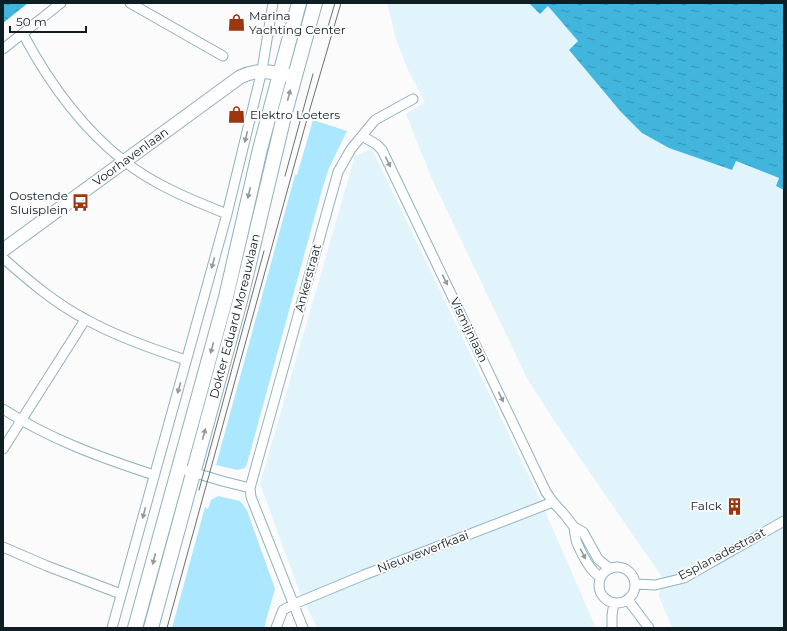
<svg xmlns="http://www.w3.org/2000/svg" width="787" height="631" viewBox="0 0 787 631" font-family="Montserrat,sans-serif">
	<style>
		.built { fill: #e1f3fb }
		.grass { fill: #abe7fe }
		.water { fill: url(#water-ripples) }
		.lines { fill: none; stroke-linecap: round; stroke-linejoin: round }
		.street-casing { stroke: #8db2c1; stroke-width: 11 }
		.secondary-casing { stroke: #8db2c1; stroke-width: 15 }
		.primary-casing { stroke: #8db2c1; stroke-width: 16 }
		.street { stroke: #fff; stroke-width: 9 }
		.secondary { stroke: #fff; stroke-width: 13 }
		.primary { stroke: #fff; stroke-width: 14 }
		.tram { stroke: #697376; stroke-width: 1 }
		.oneway { fill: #939a9c }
		.labels { text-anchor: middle; stroke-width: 4; stroke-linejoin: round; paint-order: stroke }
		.poi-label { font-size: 12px; fill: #0f1e23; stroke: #fbfbfb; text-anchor: start }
		.street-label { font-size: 12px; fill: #0f1e23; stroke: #fbfbfb }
	</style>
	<defs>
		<pattern id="water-ripples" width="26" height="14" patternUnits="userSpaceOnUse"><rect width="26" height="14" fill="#41b5db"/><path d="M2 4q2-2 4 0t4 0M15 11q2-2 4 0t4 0" fill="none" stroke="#3593b1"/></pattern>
	</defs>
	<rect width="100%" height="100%" fill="#fbfbfb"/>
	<path class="built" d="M387 3H529L540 14 548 6 578 41 569 51 621 112 642 133 669 148 732 170 735 161 779 178 776 186 784 190V628H672L659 596 662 577 553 419 528 380 432 179 406 114 425 102 408 70 397 42Z
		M372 149 539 497 596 628H317L299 590 260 484 355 156Z"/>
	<path class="grass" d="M313 120 347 131 329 168 322 190 247 464 245 468 237 470 216 465 295 175H297Z
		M218 496 240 501 247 510 275 589 264 628H172L205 507 208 509 211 500Z"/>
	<path class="water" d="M3 3H28L3 23Z
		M529 3H784V190L776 186 779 178 736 161 732 170 669 148 642 133 621 112 569 50 578 41 548 6 540 14Z"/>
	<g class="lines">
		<defs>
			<path id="street" d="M130 3 223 56
				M23 34C48 81 82 128 124 161 154 185 192 200 227 214
				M3 49 61 3
				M362 136 376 144 382 150 546 492 553 502 564 514 574 527 583 532 598 559 610 569
				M3 258C29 281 56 304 87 320 118 337 152 349 186 360
				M3 409C49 439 102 458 154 475
				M3 449 85 320
				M179 468 222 481 250 488
				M574 527C575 532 575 538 577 543 581 553 591 573 601 577
				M3 547 47 566 121 594
				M599 585a18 18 0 1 1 36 0a18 18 0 1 1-36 0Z
				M635 584 655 585 684 578 784 521
				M628 600 649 628
				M112 628 227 214 262 70 273 3
				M276 628 283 610 294 604 364 575 553 502
				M303 628 251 497 250 488 338 172 351 149 375 120 413 99
				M612 628V615L614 603"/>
			<g id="secondary">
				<path id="s1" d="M3 250 240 77C259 68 270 72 290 76"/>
			</g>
			<g id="primary">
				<path d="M135 628 226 297 260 149 299 3"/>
				<path id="s2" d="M151 628 240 301 284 116 315 3"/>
			</g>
		</defs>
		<use href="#street" class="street-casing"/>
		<use href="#secondary" class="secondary-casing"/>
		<use href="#primary" class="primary-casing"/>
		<use href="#street" class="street"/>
		<use href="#secondary" class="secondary"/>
		<use href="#primary" class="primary"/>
		<path class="tram" d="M327 30 335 3
			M285 176 313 74
			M199 490 264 251
			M167 628 307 119 341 3"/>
	</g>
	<defs><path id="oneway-solid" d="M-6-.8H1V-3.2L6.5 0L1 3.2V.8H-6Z"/></defs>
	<g class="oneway">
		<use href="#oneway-solid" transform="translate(289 95) rotate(-76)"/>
		<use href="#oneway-solid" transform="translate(246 137) rotate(104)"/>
		<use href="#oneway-solid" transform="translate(388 162) rotate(64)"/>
		<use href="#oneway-solid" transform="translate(249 193) rotate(103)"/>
		<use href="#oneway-solid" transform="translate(213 263) rotate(105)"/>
		<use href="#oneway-solid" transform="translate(445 280) rotate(64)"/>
		<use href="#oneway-solid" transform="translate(212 348) rotate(105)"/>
		<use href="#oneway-solid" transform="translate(179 388) rotate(106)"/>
		<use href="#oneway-solid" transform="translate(501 397) rotate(64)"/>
		<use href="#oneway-solid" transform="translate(204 434) rotate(-75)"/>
		<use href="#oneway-solid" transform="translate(144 513) rotate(105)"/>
		<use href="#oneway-solid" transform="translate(583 554) rotate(62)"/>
		<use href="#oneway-solid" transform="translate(154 559) rotate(105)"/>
	</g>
	<defs>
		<symbol id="shop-bare" viewBox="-9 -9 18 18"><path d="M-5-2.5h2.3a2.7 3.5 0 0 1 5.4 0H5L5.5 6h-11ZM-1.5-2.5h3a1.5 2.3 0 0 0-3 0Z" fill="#9c360e" stroke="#fbfbfb" stroke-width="2.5" paint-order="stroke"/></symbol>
		<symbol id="bus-bare" viewBox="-9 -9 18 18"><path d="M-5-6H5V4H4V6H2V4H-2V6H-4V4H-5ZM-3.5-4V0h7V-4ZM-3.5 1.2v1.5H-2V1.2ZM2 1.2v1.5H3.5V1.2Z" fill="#9c360e" stroke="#fbfbfb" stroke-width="2.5" paint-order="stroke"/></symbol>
		<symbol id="building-bare" viewBox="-9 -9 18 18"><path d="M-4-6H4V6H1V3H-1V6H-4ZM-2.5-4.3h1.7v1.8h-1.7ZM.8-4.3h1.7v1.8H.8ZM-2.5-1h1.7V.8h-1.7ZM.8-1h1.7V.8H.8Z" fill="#9c360e" stroke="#fbfbfb" stroke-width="2.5" paint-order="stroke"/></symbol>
	</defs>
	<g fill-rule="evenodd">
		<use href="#shop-bare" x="224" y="10" width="25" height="25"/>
		<use href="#shop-bare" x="224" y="102" width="25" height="25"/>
		<use href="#bus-bare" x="68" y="190" width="25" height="25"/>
		<use href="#building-bare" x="722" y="494" width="25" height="25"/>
	</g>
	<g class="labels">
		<g class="poi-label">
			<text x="249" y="20">Marina<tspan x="249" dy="14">Yachting Center</tspan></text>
			<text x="250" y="119">Elektro Loeters</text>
			<text x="68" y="200" text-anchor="end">Oostende<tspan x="68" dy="14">Sluisplein</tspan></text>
			<text x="722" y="510" text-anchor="end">Falck</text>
		</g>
		<g class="street-label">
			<text dy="4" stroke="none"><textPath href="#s1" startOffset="158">Voorhavenlaan</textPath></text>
			<text transform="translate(308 278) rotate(-75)" y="4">Ankerstraat</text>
			<text dy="4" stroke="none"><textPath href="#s2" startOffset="323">Dokter Eduard Moreauxlaan</textPath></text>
			<text transform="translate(469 330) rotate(64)" y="4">Vismijnlaan</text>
			<text transform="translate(423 552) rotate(-21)" y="4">Nieuwewerfkaai</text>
			<text transform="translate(722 554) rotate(-28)" y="4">Esplanadestraat</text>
		</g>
	</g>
	<rect width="787" height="631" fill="none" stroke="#0f1e23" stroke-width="8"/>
	<path d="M10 26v6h76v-6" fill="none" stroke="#0f1e23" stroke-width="2"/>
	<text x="16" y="26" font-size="12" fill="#0f1e23" stroke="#fbfbfb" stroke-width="3" paint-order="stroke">50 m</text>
</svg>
